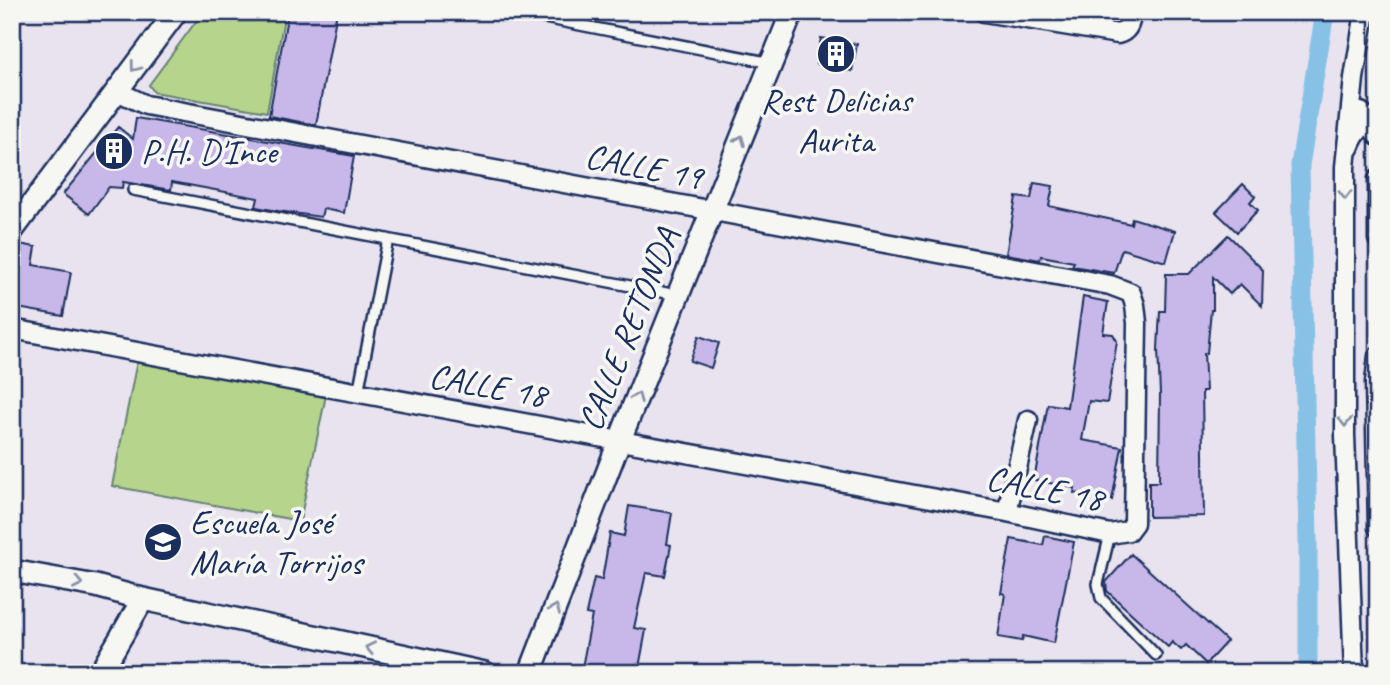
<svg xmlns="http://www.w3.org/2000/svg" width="1390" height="685" viewBox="0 0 1390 685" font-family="Caveat,sans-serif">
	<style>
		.green { fill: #b6d48c; stroke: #688275; stroke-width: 2 }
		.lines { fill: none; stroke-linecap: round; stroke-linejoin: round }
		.canal { stroke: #87c2e6; stroke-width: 19 }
		.building { fill: #c7b8e9; stroke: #1b2f5e; stroke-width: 2 }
		.service-casing { stroke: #1b2f5e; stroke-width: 14 }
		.minor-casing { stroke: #1b2f5e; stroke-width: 23 }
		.tertiary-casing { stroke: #1b2f5e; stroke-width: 26 }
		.service { stroke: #f6f6f2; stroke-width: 9 }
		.minor { stroke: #f6f6f2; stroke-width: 18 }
		.tertiary { stroke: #f6f6f2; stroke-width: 21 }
		.oneway { stroke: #8892a8 }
		.labels { text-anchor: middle; stroke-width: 7; stroke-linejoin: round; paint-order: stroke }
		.poi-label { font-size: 35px; fill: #1b2f5e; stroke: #f6f6f2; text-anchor: start }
		.street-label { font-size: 35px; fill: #1b2f5e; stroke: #f6f6f2 }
	</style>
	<rect width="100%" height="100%" fill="#e8e3ef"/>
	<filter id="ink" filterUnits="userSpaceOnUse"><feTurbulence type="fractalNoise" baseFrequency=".0143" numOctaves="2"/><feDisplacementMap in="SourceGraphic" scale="14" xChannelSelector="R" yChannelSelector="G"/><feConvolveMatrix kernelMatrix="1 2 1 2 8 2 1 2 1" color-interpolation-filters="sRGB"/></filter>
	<g filter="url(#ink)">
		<path class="green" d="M203 12H285L267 112 154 92 149 85Z
			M137 361 326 395 300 521 112 486Z"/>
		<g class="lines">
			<path class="canal" d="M1308 673V540L1300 165 1325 12"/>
		</g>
		<path class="building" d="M288 12H337L316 125 269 116Z
			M821 38 857 44 852 71 816 64Z
			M136 118 354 156 344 213 323 209 321 217 278 211 256 207 258 198 172 182 171 190 123 182 122 188 109 187 89 214 63 194 118 127 133 139Z
			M1034 183 1053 186 1049 206 1131 224 1132 218 1175 231 1166 262 1122 249 1114 273 1072 266 1074 262 1041 256 1040 260 1006 254 1016 197 1031 199Z
			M1243 184 1255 196 1250 202 1258 210 1237 232 1216 212Z
			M1228 235 1263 270 1262 306 1240 284 1230 294 1213 277V310H1211L1207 353H1204L1206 391H1202L1204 516 1149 517V482H1159L1160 394 1158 349 1160 311H1165L1166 274H1189Z
			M19 244 36 247 33 265 71 272 63 316 12 307V254Z
			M1083 297 1108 302 1103 333 1113 334 1117 341 1107 403 1089 401 1082 440 1122 447 1112 500 1074 493 1075 488 1034 480 1048 404 1067 407Z
			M699 336 719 343 711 368 690 361Z
			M629 506 672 513 667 544 671 545 665 576 646 573 634 628 646 630 638 673H581L592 615 586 614 594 578 602 580 610 533 624 536Z
			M1045 536 1074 542 1054 643 1023 636 1022 641 998 637 1005 594 1001 593 1011 539 1043 545Z
			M1131 554 1227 641 1206 664 1186 645 1181 650 1172 642 1168 647 1107 591 1106 582Z"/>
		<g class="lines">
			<defs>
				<path id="service" d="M514 12 772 63
					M133 190 677 295
					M358 393 388 239
					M1110 534 1098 584 1101 598 1156 655"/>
				<path id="minor" d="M984 12 1118 34C1128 31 1131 23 1131 12
					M1361 112 1378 136
					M1349 148C1355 132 1364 123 1378 114
					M1378 179V239
					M12 329 1007 512 1110 534 1128 531 1134 523 1137 323 1135 305 1131 293 1110 285 146 105 117 91
					M1378 356 1375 382 1378 527
					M1007 512 1028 420
					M1354 673 1345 435V167L1354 78 1365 12"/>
				<path id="tertiary" d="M12 231 176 12
					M12 571 96 586 143 599 485 673
					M100 673 143 599
					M530 673 619 442 792 12"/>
			</defs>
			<use href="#service" class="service-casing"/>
			<use href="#minor" class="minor-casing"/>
			<use href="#tertiary" class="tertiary-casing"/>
			<use href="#service" class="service"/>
			<use href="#minor" class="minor"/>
			<use href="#tertiary" class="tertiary"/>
		</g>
		<defs><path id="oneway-chevron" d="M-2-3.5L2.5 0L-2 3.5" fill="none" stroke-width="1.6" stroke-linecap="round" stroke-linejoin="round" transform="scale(1.75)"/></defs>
		<g class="oneway">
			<use href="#oneway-chevron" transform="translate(135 67) rotate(127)"/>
			<use href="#oneway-chevron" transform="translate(740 140) rotate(-68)"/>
			<use href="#oneway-chevron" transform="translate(1345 195) rotate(90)"/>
			<use href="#oneway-chevron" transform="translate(637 397) rotate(-68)"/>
			<use href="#oneway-chevron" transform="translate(1345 422) rotate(90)"/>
			<use href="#oneway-chevron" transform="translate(78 583) rotate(11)"/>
			<use href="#oneway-chevron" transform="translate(555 609) rotate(-69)"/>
			<use href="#oneway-chevron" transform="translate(370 648) rotate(-168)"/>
		</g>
	</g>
	<defs>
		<symbol id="building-disc" viewBox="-11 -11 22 22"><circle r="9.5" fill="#1b2f5e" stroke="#f6f6f2"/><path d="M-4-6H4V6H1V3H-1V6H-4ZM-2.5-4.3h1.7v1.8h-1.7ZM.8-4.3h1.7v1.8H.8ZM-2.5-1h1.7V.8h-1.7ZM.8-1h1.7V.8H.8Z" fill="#fff"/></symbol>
		<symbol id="school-disc" viewBox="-11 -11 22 22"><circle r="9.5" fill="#1b2f5e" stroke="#f6f6f2"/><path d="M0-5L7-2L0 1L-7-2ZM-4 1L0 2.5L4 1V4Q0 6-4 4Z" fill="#fff"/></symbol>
	</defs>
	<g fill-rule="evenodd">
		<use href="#building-disc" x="814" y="32" width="44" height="44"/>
		<use href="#building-disc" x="92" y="129" width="44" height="44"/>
		<use href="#school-disc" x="141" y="520" width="44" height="44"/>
	</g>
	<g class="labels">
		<g class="poi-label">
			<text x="836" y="112" text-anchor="middle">Rest Delicias<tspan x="836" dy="40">Aurita</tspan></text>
			<text x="141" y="163">P.H. D'Ince</text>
			<text x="190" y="534">Escuela José<tspan x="190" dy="40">María Torrijos</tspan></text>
		</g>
		<g class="street-label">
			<text transform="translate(644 166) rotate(11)" y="12">CALLE 19</text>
			<text transform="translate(628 329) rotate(-68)" y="12">CALLE RETONDA</text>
			<text transform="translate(488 385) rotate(10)" y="12">CALLE 18</text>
			<text transform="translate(1045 488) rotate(11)" y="12">CALLE 18</text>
		</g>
	</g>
	<rect width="1390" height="685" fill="none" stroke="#f6f6f2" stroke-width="42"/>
	<rect x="21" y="21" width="1348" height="643" fill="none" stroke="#1b2f5e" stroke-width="2.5" filter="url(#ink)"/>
</svg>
